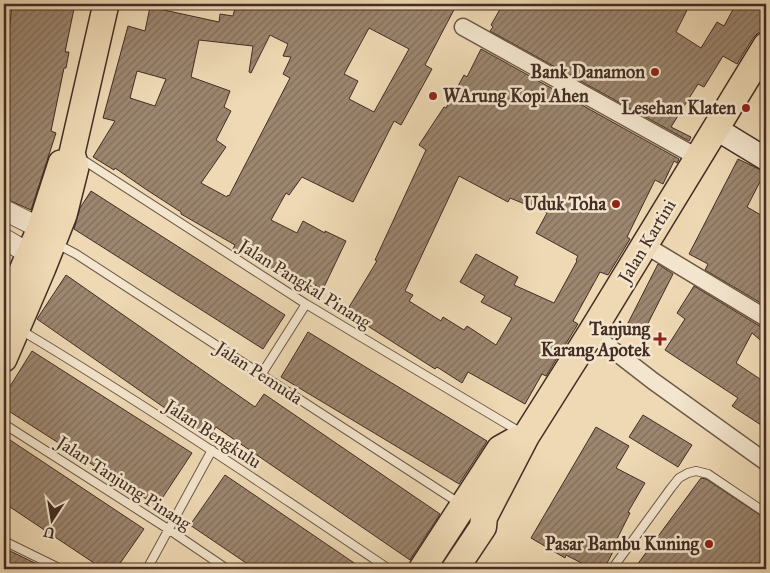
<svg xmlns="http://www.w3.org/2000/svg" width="770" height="573" viewBox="0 0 770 573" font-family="'IM FELL Great Primer',serif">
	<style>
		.building { fill: url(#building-hatch); stroke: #432d24; fill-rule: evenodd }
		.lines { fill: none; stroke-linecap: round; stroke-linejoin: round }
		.service-casing { stroke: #6e5848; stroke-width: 10 }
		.minor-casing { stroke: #6e5848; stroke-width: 19 }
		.tertiary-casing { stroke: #6e5848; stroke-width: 22 }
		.secondary-casing { stroke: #432d24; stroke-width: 25 }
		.primary-casing { stroke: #432d24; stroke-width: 28 }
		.trunk-casing { stroke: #432d24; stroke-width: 29 }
		.service { stroke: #f4e6ce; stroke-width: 8 }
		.minor { stroke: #f4e6ce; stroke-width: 16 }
		.tertiary { stroke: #f4e6ce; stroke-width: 20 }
		.secondary { stroke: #f4e6ce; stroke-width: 22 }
		.primary { stroke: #eed9b4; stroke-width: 25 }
		.trunk { stroke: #eed9b4; stroke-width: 26 }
		.poi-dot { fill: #8f2418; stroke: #f4e6ce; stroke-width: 2 }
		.labels { text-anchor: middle; stroke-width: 5; stroke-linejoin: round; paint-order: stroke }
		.poi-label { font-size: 18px; font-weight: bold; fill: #432d24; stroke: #f4e6ce; text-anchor: end }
		.street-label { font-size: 18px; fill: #432d24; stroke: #f4e6ce }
	</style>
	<defs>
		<pattern id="building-hatch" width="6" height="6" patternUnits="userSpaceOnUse" patternTransform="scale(1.25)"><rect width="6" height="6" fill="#9c866f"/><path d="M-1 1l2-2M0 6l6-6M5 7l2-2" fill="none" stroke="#816e5b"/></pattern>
	</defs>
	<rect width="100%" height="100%" fill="#eed9b4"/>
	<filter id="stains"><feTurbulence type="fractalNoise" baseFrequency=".004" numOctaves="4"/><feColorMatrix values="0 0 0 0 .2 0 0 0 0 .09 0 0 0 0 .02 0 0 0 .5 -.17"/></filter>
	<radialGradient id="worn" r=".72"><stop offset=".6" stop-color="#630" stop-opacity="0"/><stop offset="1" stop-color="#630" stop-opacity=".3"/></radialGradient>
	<path class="building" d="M12 4H75L65 52H69L66 68H64L51 131 56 133 31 210 4 198V56L9 40 5 39 8 23 10 24Z
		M236 4H457L425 65 432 69 401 125 394 121 353 202 302 177 289 195 286 193 271 220 297 233 303 221 325 233V231L346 241 323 289 298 277 294 284 274 273 275 271 233 249 235 245 181 214V212L147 190 115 168 114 170 93 157 115 121 103 118 128 26 145 31 150 7 219 22 220 14 233 16ZM369 28 409 49 374 112 349 99 358 81 344 74ZM270 35 288 44 283 56 291 57 283 74 290 78 229 196 228 195 227 197 201 183 226 147 216 140 231 111 224 107 230 91 191 77 199 40 253 46 249 72 251 73ZM137 71 166 79 155 106 130 98Z
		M503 4H690L676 32 701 48 717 22 724 26 736 4H766V27L764 32 758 33 753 38 737 64 723 56 704 87 698 84 671 127 691 137 689 141 490 31 493 27 491 25Z
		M481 49 679 159 677 163 674 161 663 184 655 180 627 237 630 239 608 275 600 272 573 321 578 324 546 376 542 374 525 404 468 372 462 383 437 367 435 369 346 312 377 261 375 260 426 150 419 145 444 107 446 108 464 75 467 77ZM459 176 508 202 510 198 547 213 536 233 578 256 576 260 577 261 554 303 514 285 518 277 476 254 460 282 485 296 481 302 512 318 496 345 467 326 464 330 443 317 441 321 409 301 413 295 405 291Z
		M738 159 765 172 747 207 766 218V306L705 270 708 264 689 254Z
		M91 191 285 315 263 349 74 229 80 208Z
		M658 264 673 274 643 333 627 325Z
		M66 275 255 407 264 394 440 514 410 560 216 427 208 438 37 319Z
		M694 286 761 327 766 328V345L752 333 736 363 766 383V417L761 425 732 406 738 398 665 350 685 319 677 313Z
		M308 332 487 441 459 484 281 377Z
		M32 351 192 453 157 506 4 408V396Z
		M643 415 692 445 678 467 629 437Z
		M596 427 629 446 616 468 645 483 628 512 630 513 616 541 618 542 604 569H593L566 555 565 558 531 538Z
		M4 436 144 529 116 569H103L4 503Z
		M225 475 363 569H255L190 525Z
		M701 478 706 479 766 519V569H634Z
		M4 548 47 569H4Z"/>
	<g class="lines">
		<defs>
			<path id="service" d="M80 158 306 304 520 432
				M55 243 76 254 459 503
				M19 329C146 405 267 487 389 569
				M261 375 306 304
				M4 424 168 529 227 569
				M4 541 61 569
				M147 569 212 450
				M612 569 671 488 679 478 688 473 696 471 708 474 766 513"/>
			<path id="minor" d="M463 27 697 157
				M645 245 766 318
				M591 333 653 381 766 462"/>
			<path id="tertiary" d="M4 210 40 228
				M4 239 28 253"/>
			<path id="secondary" d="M715 128 766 159"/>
			<path id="primary" d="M4 313 40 228 61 163
				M4 359 43 268 64 215 76 167 72 153 106 4"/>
			<path id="trunk" d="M422 569 500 449 518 439
				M455 569 483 527 484 517 526 436 591 333 766 46"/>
		</defs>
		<use href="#service" class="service-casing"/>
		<use href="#minor" class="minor-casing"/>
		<use href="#tertiary" class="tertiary-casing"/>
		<use href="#secondary" class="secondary-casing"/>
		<use href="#primary" class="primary-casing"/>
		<use href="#trunk" class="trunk-casing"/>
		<use href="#service" class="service"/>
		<use href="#minor" class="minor"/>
		<use href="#tertiary" class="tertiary"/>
		<use href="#secondary" class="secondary"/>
		<use href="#primary" class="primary"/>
		<use href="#trunk" class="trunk"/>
	</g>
	<g class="poi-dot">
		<circle cx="655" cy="72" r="5"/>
		<circle cx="433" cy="96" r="5"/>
		<circle cx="746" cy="108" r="5"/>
		<circle cx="616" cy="204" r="5"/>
		<path d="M657.5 331.5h5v5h5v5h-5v5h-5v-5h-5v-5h5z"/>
		<circle cx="709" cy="544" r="5"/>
	</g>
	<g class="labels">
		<g class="poi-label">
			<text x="645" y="78">Bank Danamon</text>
			<text x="443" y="102" text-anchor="start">WArung Kopi Ahen</text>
			<text x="736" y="114">Lesehan Klaten</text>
			<text x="606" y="210">Uduk Toha</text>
			<text x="650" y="335">Tanjung<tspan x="650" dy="21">Karang Apotek</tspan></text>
			<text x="699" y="550">Pasar Bambu Kuning</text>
		</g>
		<g class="street-label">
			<text transform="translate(647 241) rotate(-59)" y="6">Jalan Kartini</text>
			<text transform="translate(305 284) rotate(32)" y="6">Jalan Pangkal Pinang</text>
			<text transform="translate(259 373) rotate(33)" y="6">Jalan Pemuda</text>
			<text transform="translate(213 434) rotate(33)" y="6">Jalan Bengkulu</text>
			<text transform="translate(124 483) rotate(33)" y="6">Jalan Tanjung Pinang</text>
		</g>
	</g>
	<rect width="770" height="573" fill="none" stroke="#eed9b4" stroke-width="20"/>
	<rect x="5" y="5" width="760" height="563" fill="none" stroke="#432d24" stroke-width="2.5"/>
	<rect x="10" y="10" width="750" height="553" fill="none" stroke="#432d24"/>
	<g transform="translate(52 520) rotate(192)" stroke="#f4e6ce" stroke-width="4" paint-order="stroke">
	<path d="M0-4L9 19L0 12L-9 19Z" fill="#432d24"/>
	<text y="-8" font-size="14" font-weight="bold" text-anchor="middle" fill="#432d24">U</text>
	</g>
	<rect width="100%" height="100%" filter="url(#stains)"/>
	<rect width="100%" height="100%" fill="url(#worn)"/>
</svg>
